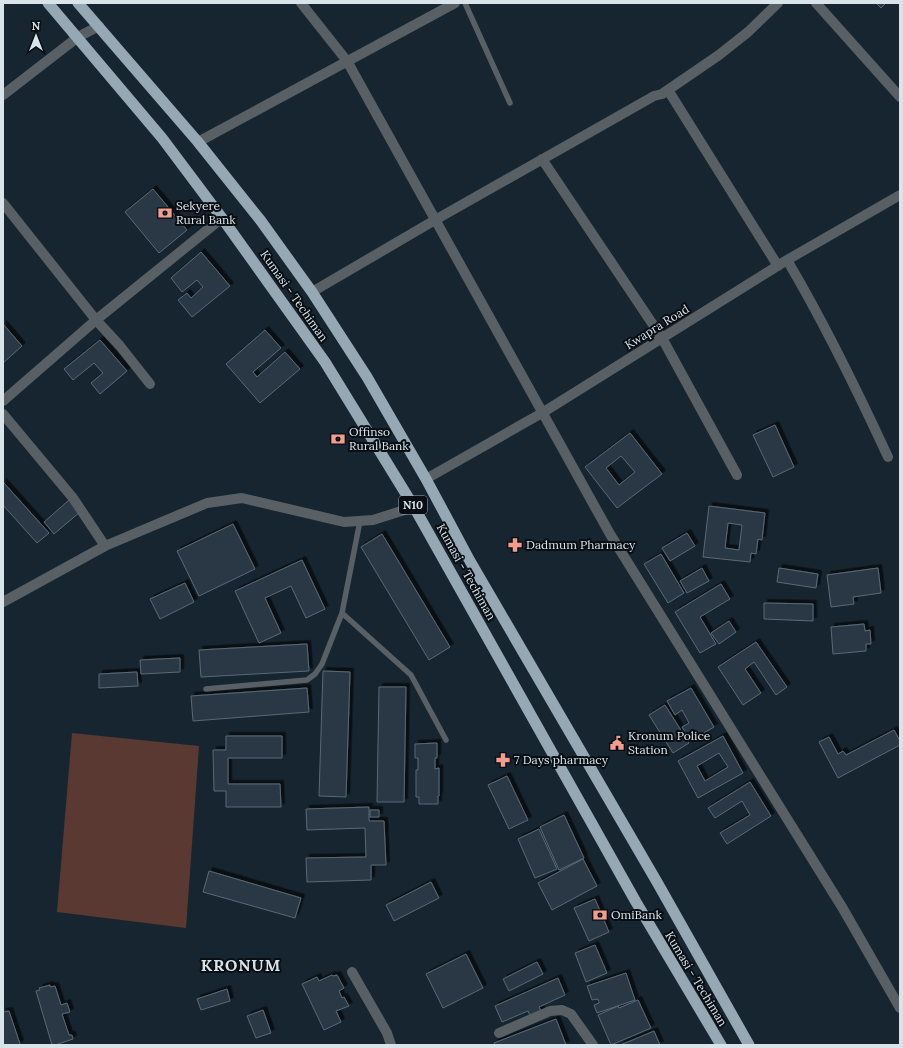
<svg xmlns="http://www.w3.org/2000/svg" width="903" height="1048" viewBox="0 0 903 1048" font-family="Lora,serif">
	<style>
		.green { fill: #5a3933 }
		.building { fill: #2a3944; stroke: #596976; fill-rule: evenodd; filter: url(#shadow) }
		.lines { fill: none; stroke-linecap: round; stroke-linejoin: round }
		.service { stroke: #586065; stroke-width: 5.5 }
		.minor { stroke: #586065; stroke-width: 10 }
		.trunk { stroke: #97a8b5; stroke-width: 11 }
		.labels { text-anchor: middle; stroke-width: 4; stroke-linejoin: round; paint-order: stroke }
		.shield { fill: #080e13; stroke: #9aa3aa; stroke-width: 1 }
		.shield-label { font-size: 11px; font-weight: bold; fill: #d9e3ea }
		.poi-label { font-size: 12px; fill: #d9e3ea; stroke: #080e13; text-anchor: start }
		.street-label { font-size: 12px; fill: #d9e3ea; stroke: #080e13 }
		.district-label { font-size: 16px; font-weight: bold; letter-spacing: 1px; fill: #d9e3ea; stroke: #080e13 }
	</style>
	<defs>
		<filter id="shadow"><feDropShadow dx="3.5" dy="-3.5" stdDeviation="0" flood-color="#0009"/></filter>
	</defs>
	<rect width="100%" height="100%" fill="#172530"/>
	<path class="green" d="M72 733 199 746 186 928 57 912Z"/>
	<path class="building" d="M876 3H886L881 8Z
		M153 189 187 230 159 253 125 212Z
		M201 252 230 286 192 317 178 300 187 293 191 298 203 287 197 280 182 292 171 278Z
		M3 324 22 346 3 363Z
		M265 330 281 348 253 372 257 377 285 352 300 369 260 403 226 364Z
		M100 340 127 371 100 394 91 383 103 373 94 363 73 380 64 369Z
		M775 425 794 467 773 477 753 435Z
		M630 433 662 474 617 508 585 467ZM621 456 635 472 619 485 606 468Z
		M3 482 49 533 37 543 3 505Z
		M69 500 80 512 54 534 44 522Z
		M709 506 765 513 762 540 758 539 756 554 751 553 750 562 703 557ZM728 523 742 525 739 550 725 548Z
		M233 524 255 569 199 596 177 551Z
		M687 533 695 546 670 561 662 548Z
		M382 534 450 647 429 660 361 547Z
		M661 554 684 593 668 603 644 564Z
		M302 560 325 609 306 618 291 586 265 598 281 633 259 643 235 591Z
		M702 568 709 581 687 593 680 581Z
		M779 568 818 574 816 588 777 582Z
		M878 568 881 593 853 597 854 604 831 607 827 575Z
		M185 583 194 602 160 619 150 599Z
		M721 584 730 599 700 617 716 644 700 653 675 612Z
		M764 603 813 604V621L764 619Z
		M729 621 736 632 719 644 711 633Z
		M864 624 865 631 870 630 871 644H866V651L833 654 831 627Z
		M756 642 787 687 776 695 754 662 745 669 761 693 743 705 718 667Z
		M307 644 309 671 201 677 199 650Z
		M180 658V672L141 674 140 660Z
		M323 671 350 672 346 797 319 796Z
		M137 672 138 686 99 688V674Z
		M379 687H406L404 802H377Z
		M307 688 309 712 193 721 191 696Z
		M691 688 714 727 690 741 682 727 689 723 682 710 675 715 667 701Z
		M665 705 689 743 673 753 649 715Z
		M894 730 900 741V745L838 778 819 742 829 737 838 754 843 751 846 755Z
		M226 736H282V758H228V784H280L281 807H226V791H214L213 750H226Z
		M723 736 743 773 698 798 678 761ZM719 753 728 767 705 781 697 766Z
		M437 743V758H435V769L439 768V796H438V804H419V797H416V770H418V758H415V744Z
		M507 776 528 820 509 829 488 785Z
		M750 782 771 816 727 844 720 833 750 815 742 801 715 818 708 808Z
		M369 807V821H384L386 865H371V880L307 882 306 858 366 857 365 828 307 830 306 809Z
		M370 810H379V817H370Z
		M564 815 584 858 559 870 540 827Z
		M539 829 557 869 535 878 518 839Z
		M583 859 597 886 552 910 538 883Z
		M209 871 301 898 295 918 203 892Z
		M431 882 439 898 394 921 386 905Z
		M595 899 609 932 589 941 574 908Z
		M595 945 607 973 586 982 575 953Z
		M466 954 483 988 443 1008 426 974Z
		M537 962 543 974 509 991 503 979Z
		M626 973 635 1000 597 1013 594 1005 599 1003 598 999 592 1000 587 986Z
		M332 975 333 976 337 975 344 988 339 991 342 998 344 997 349 1006 336 1011 341 1022 324 1030 302 984 317 977 319 981Z
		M558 978 565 995 539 1007 542 1013 531 1018 528 1011 502 1022 495 1006Z
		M50 985V987L55 986 61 1005 67 1003 70 1012 62 1014 69 1035H72L73 1039 55 1045H52L36 991 40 990 39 988Z
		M227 989 230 1001 201 1010 197 999Z
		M638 1000 651 1028 611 1045 598 1015 618 1006 619 1008Z
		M263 1010 271 1033 256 1038 247 1016Z
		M9 1011 20 1044 18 1045H3V1012Z
		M556 1019 566 1045H495L494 1043Z
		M654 1031 660 1045H620L635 1039Z"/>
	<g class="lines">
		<path class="service" d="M465 3 510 103
			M342 613 411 675 446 740
			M206 689 307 680 315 674 322 664 342 613 360 521"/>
		<path class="minor" d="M301 3 347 61 610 534 842 907 900 1008
			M816 3 900 97
			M668 90 778 266
			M3 95 78 37 99 26
			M198 142 455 3
			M542 159 662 338 737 475
			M3 203 96 320 120 346 150 384
			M787 260C825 324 857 390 888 457
			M312 292 435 220 654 96 662 94 719 55 748 32 778 3
			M3 401 96 320 222 218
			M3 414 73 498 105 546
			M426 479 542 413 787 260 900 195
			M3 602 105 546 207 503 242 498 344 522 373 520 414 507
			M352 972 387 1033 391 1045
			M499 1033 550 1011 562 1010 571 1014 593 1045"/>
		<path class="trunk" d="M48 3 162 138 222 218 325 362 414 507 636 902 721 1045
			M78 3 198 142 261 221 312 292 367 377 426 479 470 561 657 882 749 1045"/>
	</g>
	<defs>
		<symbol id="bank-bare" viewBox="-9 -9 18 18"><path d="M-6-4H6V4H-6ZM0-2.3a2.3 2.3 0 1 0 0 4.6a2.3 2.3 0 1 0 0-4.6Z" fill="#f49d8d" stroke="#080e13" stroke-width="2.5" paint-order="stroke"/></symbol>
		<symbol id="pharmacy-bare" viewBox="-9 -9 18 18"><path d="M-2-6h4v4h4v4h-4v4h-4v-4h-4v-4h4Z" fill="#f49d8d" stroke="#080e13" stroke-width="2.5" paint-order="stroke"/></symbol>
		<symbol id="civic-bare" viewBox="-9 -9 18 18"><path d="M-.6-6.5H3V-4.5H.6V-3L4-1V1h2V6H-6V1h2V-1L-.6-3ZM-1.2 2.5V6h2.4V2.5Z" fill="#f49d8d" stroke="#080e13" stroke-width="2.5" paint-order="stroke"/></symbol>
	</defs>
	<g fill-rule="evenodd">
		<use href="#bank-bare" x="155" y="203" width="20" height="20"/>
		<use href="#bank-bare" x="328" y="429" width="20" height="20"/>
		<use href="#pharmacy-bare" x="505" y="535" width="20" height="20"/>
		<use href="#civic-bare" x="607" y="733" width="20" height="20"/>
		<use href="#pharmacy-bare" x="493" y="750" width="20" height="20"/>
		<use href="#bank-bare" x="590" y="905" width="20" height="20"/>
	</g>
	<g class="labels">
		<rect class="shield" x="399" y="496" width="28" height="18" rx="3"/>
		<g class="shield-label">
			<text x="413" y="509">N10</text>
		</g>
		<g class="poi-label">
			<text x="176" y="210">Sekyere<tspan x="176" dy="14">Rural Bank</tspan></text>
			<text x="349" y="436">Offinso<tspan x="349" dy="14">Rural Bank</tspan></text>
			<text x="526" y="549">Dadmum Pharmacy</text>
			<text x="628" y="740">Kronum Police<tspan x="628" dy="14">Station</tspan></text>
			<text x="514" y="764">7 Days pharmacy</text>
			<text x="611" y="919">OmiBank</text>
		</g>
		<g class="street-label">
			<text transform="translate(294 296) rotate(55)" y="4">Kumasi - Techiman</text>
			<text transform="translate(657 327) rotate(-32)" y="4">Kwapra Road</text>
			<text transform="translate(466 572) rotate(61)" y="4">Kumasi - Techiman</text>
			<text transform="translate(696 979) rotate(59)" y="4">Kumasi - Techiman</text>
		</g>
		<g class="district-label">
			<text x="241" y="971">KRONUM</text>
		</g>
	</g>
	<rect width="903" height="1048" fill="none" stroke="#d9e3ea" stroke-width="8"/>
	<g transform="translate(36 36)" stroke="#080e13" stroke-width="3" paint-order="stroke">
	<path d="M0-3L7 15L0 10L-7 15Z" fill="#d9e3ea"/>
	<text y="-6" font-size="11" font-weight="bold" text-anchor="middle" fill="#d9e3ea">N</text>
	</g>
</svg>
